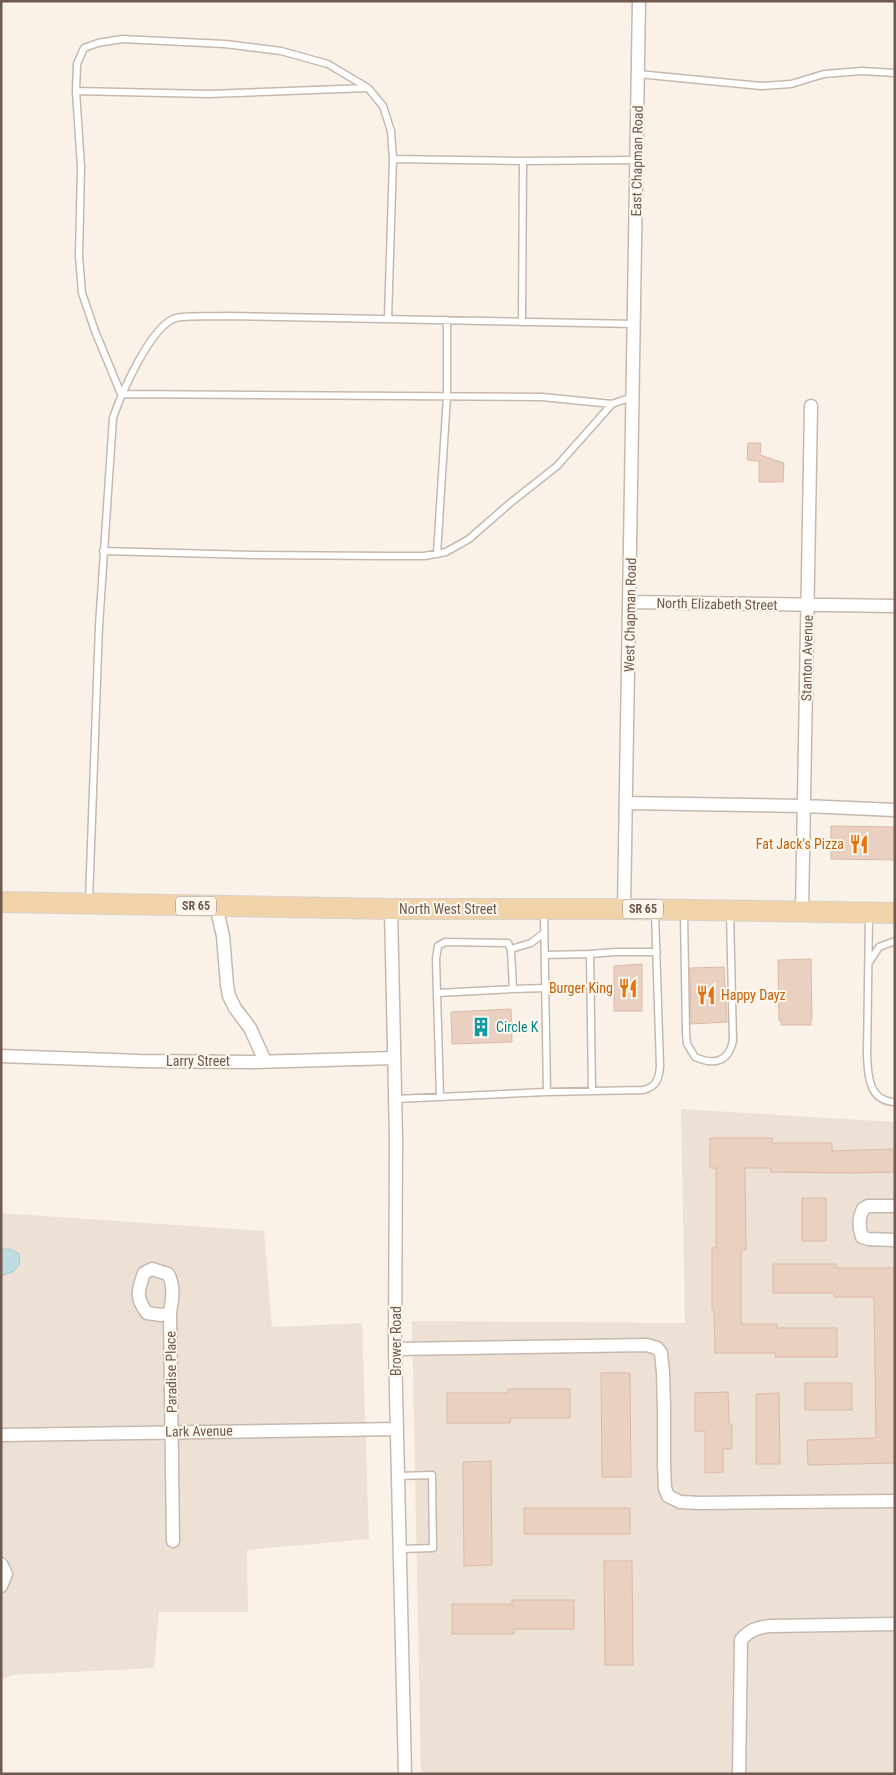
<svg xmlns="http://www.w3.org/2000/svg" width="896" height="1775" viewBox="0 0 896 1775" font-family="'Roboto Condensed',sans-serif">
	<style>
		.residential { fill: #ede1d5 }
		.water { fill: #bfdde1; stroke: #a7ccd1 }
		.building { fill: #e9d0c1; stroke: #dcb9a6 }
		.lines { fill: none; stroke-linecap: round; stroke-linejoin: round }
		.lane-casing { stroke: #c7b8ad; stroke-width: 9 }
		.street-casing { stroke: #c7b8ad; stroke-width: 15 }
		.primary-casing { stroke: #d7d1ce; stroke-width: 22 }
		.lane { stroke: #fff; stroke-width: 6 }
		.street { stroke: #fff; stroke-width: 12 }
		.primary { stroke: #f0d3a9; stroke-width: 20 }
		.labels { text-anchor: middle; stroke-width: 4; stroke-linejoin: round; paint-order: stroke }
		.shield { fill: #fdf7ee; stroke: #9a897f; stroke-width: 1 }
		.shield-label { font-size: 12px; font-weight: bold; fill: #705a4f }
		.street-label { font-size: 14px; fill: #705a4f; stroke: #fdf7ee }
		.food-label { font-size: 14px; fill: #c56008; stroke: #fdf7ee; text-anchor: end }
		.culture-label { font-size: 14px; fill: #0d838f; stroke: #fdf7ee; text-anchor: start }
	</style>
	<rect width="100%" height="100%" fill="#faf2e8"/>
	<path class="residential" d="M681 1109 895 1122V1774H421L412 1321 685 1323Z
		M1 1213 264 1231 272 1327 362 1323 369 1539 247 1550 248 1612H159L154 1668 12 1675 1 1680Z"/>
	<path class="water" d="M1 1249H11L19 1254 20 1263 14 1271 1 1276Z"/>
	<path class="building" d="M748 443H761L760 455 784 463 783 482H759V461L747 460Z
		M831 826 895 827V860L831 859Z
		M811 959 812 1020H811V1025H781V1021L779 1020 778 960Z
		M642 964V1011H614V966Z
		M724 967 727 1022 691 1024 690 968Z
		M511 1009 512 1042 452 1044 451 1012Z
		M710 1138H772V1143H832V1151L895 1149V1172L851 1173 771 1172 770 1168H745L746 1250H741V1324H777V1328H837V1357H775L776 1353H715L714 1310H712V1248H716V1168H710Z
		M802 1198H826V1241H802Z
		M773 1264H836V1268H895V1463L808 1465 807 1440 876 1438 874 1297H834V1293H773Z
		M601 1373H630L631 1477H602Z
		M805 1383H852V1410H805Z
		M508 1389H570V1418H510V1423H447V1393H508Z
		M728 1392 729 1424H732V1449H723V1472L705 1473V1431H695V1393Z
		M779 1393 780 1464H756V1394Z
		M491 1461 492 1565 464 1566 463 1462Z
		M524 1508H630V1534H524Z
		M604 1561H632L633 1665H605Z
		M512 1600H574V1629H514V1634H452V1604H512Z"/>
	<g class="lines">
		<defs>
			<path id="lane" d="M638 74 761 86 791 84 824 74 862 71 895 73
				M76 91 209 94 367 88
				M393 159 523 161 637 160
				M388 319 393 159 391 131 383 106 368 88 328 64 281 51 225 44 122 39 98 43 84 48 77 64 76 91 81 167 79 256 82 293 95 331 121 394 542 397 612 404 632 397
				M522 322 523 161
				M103 551 253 555 387 556H424L446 552 469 539 509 504 557 466 612 404
				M437 554 447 396V320
				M89 900 99 626 113 418C121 394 151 325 176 318 187 315 214 317 226 316L635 324
				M684 913 686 1033 687 1044 695 1057C713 1065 728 1063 733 1041L730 913
				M869 916 867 1056C868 1077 869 1101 895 1102
				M511 949 531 943 544 933
				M590 954 615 952H657
				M545 955 590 954 592 1091
				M870 961 879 947 895 941
				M437 993 513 989
				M547 1092 643 1090C657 1087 659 1078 660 1066L655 913
				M440 1097 436 959 438 946 445 942 508 943 511 950 513 989 545 988
				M395 1099 547 1092 544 913
				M398 1476 432 1475 433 1548 400 1549"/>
			<path id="street" d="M630 602 895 606
				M626 803 804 806 895 810
				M216 906 223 936 227 985 229 996 235 1008 250 1028 265 1061
				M391 909 396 1139 395 1349 405 1774
				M624 909 639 1
				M802 911 811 406
				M1 1056 140 1061 252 1062 394 1058
				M895 1206H868L863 1209C858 1219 859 1227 862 1237L868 1239 895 1240
				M152 1269 168 1274C175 1286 172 1300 170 1313L161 1315 147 1313C135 1297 138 1291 144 1273Z
				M170 1313 173 1541
				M395 1349 647 1345 657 1348 661 1353 663 1373 664 1410V1465L665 1488 668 1496 680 1502 699 1503 895 1501
				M1 1435 397 1429
				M1 1564 6 1574 1 1586
				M739 1774 741 1640C749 1630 758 1627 771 1626L895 1624"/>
			<path id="primary" d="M1 902 391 909H624L895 913"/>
		</defs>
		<use href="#lane" class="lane-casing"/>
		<use href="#street" class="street-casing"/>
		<use href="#primary" class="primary-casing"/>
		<use href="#lane" class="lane"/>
		<use href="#street" class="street"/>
		<use href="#primary" class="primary"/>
	</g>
	<defs>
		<symbol id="restaurant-bare" viewBox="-9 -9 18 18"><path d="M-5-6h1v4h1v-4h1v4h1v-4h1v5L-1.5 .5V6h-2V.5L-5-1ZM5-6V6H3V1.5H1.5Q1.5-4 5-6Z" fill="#e8710a" stroke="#fdf7ee" stroke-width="2.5" paint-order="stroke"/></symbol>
		<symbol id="building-bare" viewBox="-9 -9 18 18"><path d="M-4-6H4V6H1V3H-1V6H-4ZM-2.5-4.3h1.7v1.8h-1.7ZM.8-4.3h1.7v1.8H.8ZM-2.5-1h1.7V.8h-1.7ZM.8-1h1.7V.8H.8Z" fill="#0f9aa8" stroke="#fdf7ee" stroke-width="2.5" paint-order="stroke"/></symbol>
	</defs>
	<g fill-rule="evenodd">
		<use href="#restaurant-bare" x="845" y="830" width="28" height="28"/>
		<use href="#restaurant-bare" x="614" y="974" width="28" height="28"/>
		<use href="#restaurant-bare" x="692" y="981" width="28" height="28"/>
		<use href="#building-bare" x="467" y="1013" width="28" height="28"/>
	</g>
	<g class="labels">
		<g class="shield">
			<rect x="176" y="896.5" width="40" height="19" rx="4"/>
			<rect x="623" y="899.5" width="40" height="19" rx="4"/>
		</g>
		<g class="shield-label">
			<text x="196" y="910">SR 65</text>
			<text x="643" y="913">SR 65</text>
		</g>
		<g class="street-label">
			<text transform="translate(637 161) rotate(-89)" y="5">East Chapman Road</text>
			<text transform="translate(717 604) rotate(1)" y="5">North Elizabeth Street</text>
			<text transform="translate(630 615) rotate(-89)" y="5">West Chapman Road</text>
			<text transform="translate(807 658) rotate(-89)" y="5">Stanton Avenue</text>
			<text x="448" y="914">North West Street</text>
			<text x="198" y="1066">Larry Street</text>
			<text transform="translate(396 1341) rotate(-90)" y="5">Brower Road</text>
			<text transform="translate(171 1372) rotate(-91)" y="5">Paradise Place</text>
			<text transform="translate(199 1431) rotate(-1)" y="5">Lark Avenue</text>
		</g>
		<g class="food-label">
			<text x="844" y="849">Fat Jack's Pizza</text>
			<text x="613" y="993">Burger King</text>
			<text x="721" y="1000" text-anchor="start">Happy Dayz</text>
		</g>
		<g class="culture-label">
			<text x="496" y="1032">Circle K</text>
		</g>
	</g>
	<rect width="896" height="1775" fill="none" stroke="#705a4f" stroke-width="5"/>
</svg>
